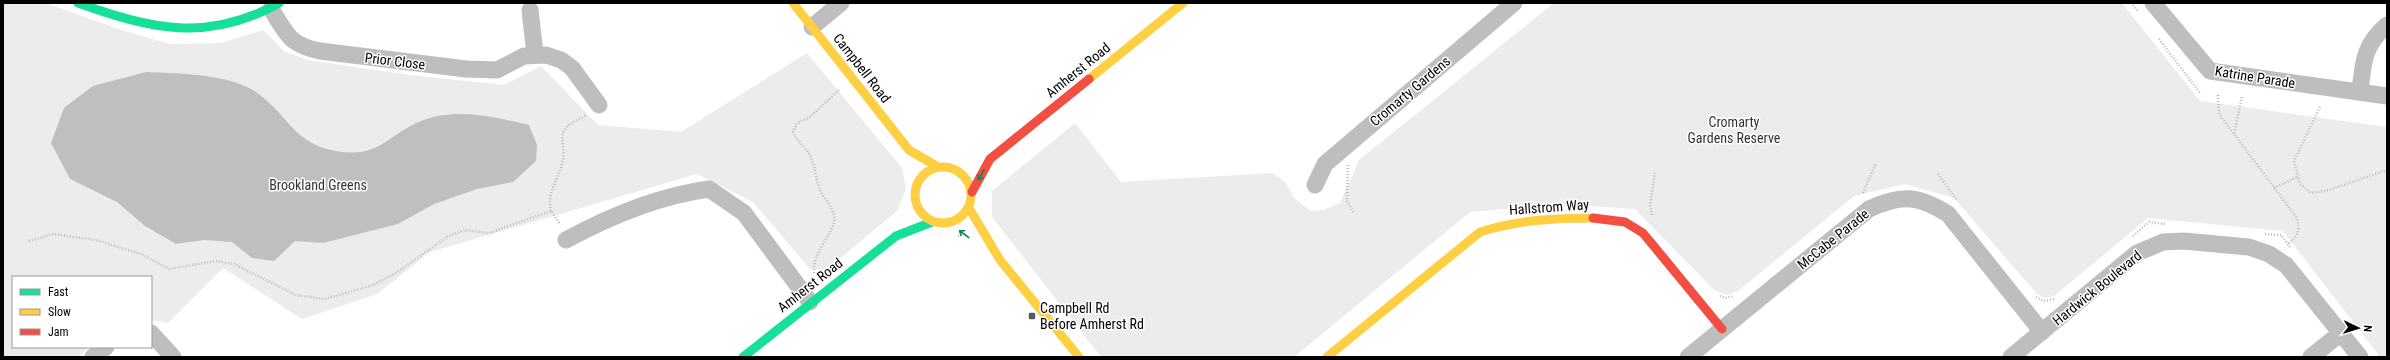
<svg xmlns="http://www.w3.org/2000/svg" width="2390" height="360" font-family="'Roboto Condensed',sans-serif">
  <rect width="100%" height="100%" fill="#fff"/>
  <g fill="#ececec">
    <path d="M 3,3 L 46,3 L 121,30 L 170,44 L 221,43 L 263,30 L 284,51 L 307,60 L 410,75 L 504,85 L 541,66 L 598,125 L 681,132 L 807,53 L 902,168 L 906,189 L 897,211 L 826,270 L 810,269 L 753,202 L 697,174 L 430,252 L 377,294 L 302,319 L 223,268 L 168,323 L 151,320 L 151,277 L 13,277 L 13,347 L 90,347 L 79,357 L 3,357 Z"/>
    <path d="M 1554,3 L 2122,3 L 2200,101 L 2387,127 L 2387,357 L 2380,357 L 2283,231 L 2148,218 L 2054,296 L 2045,298 L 2037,294 L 1954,198 L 1905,184 L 1854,196 L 1738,291 L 1727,295 L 1714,290 L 1635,209 L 1587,206 L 1530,207 L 1470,212 L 1294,357 L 1101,357 L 992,217 L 992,191 L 1075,123 L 1121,182 L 1272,173 L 1285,182 L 1294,198 L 1311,211 L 1323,210 L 1340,203 L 1359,160 Z"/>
  </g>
  <path fill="#bfbfbf" d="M 146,72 C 177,73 235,74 260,95 C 289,117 295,144 336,151 C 379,159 387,135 421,121 C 456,107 494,117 529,125 L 537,145 L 536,161 L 513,182 L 477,189 L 434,204 L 398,224 L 323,243 L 295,241 L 274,261 L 252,258 L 232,242 L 204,240 L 176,244 L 145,226 L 117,202 L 70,179 L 51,143 L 64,108 L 93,86 Z"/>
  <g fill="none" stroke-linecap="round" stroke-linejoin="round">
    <g stroke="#b9b9b9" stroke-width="2.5" stroke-dasharray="1 2" stroke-linecap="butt">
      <path d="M 2131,3 L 2138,11"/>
      <path d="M 2159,39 L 2200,93"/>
      <path d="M 2218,95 L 2219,114 L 2234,134"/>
      <path d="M 2242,97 L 2234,134 L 2297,218 C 2300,231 2298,236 2288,244"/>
      <path d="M 2320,107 L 2294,161 L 2300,184 L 2311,193 L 2329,190 L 2387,170"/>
      <path d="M 1348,165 L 1347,201 L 1354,213"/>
      <path d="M 1938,174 L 1956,199"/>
      <path d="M 2274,188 L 2297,177"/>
      <path d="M 1863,193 L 1876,163"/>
      <path d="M 551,211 C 546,192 560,178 563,159 C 565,150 560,138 564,131 C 569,122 578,121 586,115"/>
      <path d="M 1652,215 L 1650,205 L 1655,173"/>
      <path d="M 2265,234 L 2281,235 L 2290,247"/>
      <path d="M 958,236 L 963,232"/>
      <path d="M 2133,236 L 2149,222 L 2165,224"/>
      <path d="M 29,241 L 53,234 L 96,240 L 141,254 L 169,269 L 216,261 L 234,264 L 296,295 L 325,299 L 373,285 L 396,273 L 447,237 L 465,230 L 489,233 L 551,211 L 560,224"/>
      <path d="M 814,273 C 813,252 827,242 834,223 C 837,212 826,201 821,192 C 815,180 816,164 808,152 C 803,145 797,141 793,132 L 797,123 L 810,117 L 839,90"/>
      <path d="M 1720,296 L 1725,298 L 1734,296"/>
      <path d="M 2036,297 L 2044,301 L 2054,299"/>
    </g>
    <g stroke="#bebebe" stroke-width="17">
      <path d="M 2153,3 L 2210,71 L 2387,96"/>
      <path d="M 271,9 C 287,34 289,45 320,51 L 466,69 L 497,70 L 524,56 L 546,55 L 561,60 L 572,68 L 599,105"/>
      <path d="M 530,10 L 535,54"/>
      <path d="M 812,27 L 841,3"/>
      <path d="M 2360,92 C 2363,64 2363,45 2387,25"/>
      <path d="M 1315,185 L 1325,164 L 1514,3"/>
      <path d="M 566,240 C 612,215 658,196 709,189 L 744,213 L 810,302"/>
      <path d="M 151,333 L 173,357"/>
      <path d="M 93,357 L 106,347"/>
      <path d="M 1688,357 L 1869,209 C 1901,194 1918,195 1948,214 L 2042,332"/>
      <path d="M 2011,357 L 2137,253 L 2163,242 L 2183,241 L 2249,247 L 2269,254 L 2286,265 L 2360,357"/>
      <path d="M 2311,357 L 2341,333"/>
    </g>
    <g stroke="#16e098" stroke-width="9">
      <path d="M 78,3 C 151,29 208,43 279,3"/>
      <path d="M 743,357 L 896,236 L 932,222"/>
    </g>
    <g stroke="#ffcf43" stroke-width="9">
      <path d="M 793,3 L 909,150 L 938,167"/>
      <path d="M 1089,79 L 1183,3"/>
      <circle cx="943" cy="195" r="28"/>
      <path d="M 969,208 L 1000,260 L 1079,357"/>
      <path d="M 1327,357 L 1480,232 C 1517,220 1554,218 1593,218"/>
    </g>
    <g stroke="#f24e42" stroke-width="9">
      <path d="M 972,192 L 990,159 L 1089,79"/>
      <path d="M 1593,218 L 1625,222 L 1643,233 L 1722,329"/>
    </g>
  </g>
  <defs><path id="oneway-shaft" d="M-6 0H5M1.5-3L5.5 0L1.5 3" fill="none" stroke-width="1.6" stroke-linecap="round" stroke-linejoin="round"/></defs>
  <g stroke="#0d865b">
    <use href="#oneway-shaft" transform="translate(981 175) rotate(119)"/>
    <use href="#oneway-shaft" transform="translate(964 234) rotate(-143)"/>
  </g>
  <rect fill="#595959" stroke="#fff" stroke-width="1.5" x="1028" y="312" width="8" height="8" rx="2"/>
  <g text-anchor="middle" stroke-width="3" stroke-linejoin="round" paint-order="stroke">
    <g font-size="14" fill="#000" stroke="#fff">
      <text transform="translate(395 61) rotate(7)" y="5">Prior Close</text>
      <text transform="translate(862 68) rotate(52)" y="5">Campbell Road</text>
      <text transform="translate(1078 70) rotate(-39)" y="5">Amherst Road</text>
      <text transform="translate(2255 77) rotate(9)" y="5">Katrine Parade</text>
      <text transform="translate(1410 91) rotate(-40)" y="5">Cromarty Gardens</text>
      <text transform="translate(1549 207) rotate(-4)" y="5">Hallstrom Way</text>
      <text transform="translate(1833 239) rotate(-39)" y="5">McCabe Parade</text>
      <text transform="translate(810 285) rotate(-38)" y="5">Amherst Road</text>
      <text transform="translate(2097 288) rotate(-39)" y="5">Hardwick Boulevard</text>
    </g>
    <g font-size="14" fill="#333" stroke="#fff">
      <text x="1734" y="127">Cromarty<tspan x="1734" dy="16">Gardens Reserve</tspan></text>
      <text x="318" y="190">Brookland Greens</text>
    </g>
    <g font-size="14" fill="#000" stroke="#fff" text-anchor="start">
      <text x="1040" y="313">Campbell Rd<tspan x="1040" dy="16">Before Amherst Rd</tspan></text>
    </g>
  </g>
  <rect width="2390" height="360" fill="none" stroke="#000000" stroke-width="8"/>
  <rect x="12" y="276" width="140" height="72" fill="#ffffff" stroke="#999999"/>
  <rect x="20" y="289" width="20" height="6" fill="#16e098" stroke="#999999"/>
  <text x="48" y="296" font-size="12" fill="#000000">Fast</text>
  <rect x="20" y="309" width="20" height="6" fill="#ffcf43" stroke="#999999"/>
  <text x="48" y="316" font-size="12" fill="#000000">Slow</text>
  <rect x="20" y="329" width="20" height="6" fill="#f24e42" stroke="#999999"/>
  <text x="48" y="336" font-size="12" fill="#000000">Jam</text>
  <g transform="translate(2358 328) rotate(94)" stroke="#ffffff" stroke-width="3" paint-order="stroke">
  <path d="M0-3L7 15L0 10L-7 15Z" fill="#000000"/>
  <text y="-6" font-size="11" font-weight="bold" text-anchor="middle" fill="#000000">N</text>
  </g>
</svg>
